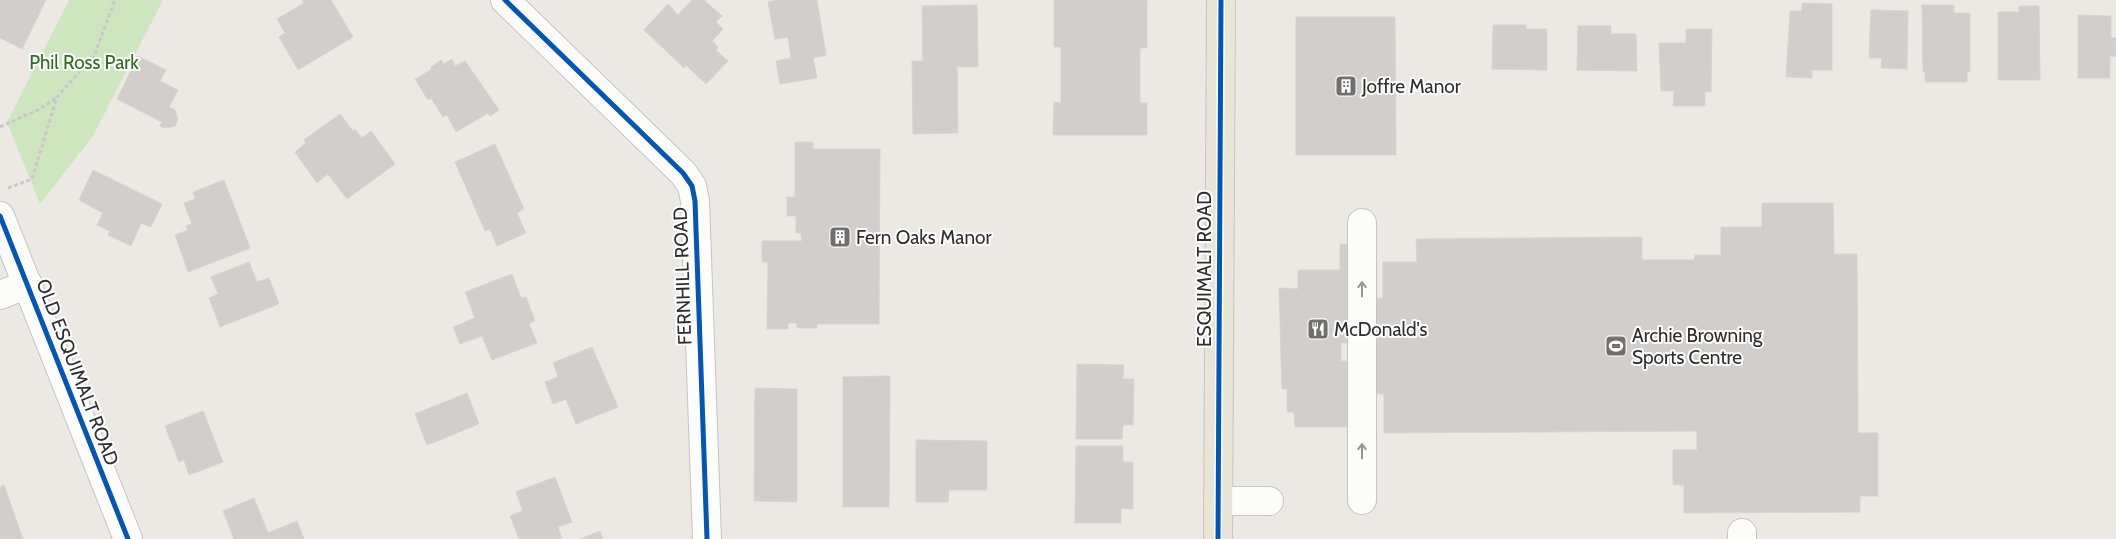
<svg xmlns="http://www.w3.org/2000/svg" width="2116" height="539" font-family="Cabin,sans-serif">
  <rect width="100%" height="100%" fill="#ece8e4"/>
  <path fill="#cee6be" d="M 69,0 L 163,0 L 93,136 L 40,204 L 7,122 Z"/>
  <g fill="#d1cecb" stroke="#d7d4d0">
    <path d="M 0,0 L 46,0 L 22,49 L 0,38 Z"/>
    <path d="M 302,0 L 331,0 L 353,37 L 298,70 L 279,37 L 285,33 L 277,19 L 304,3 Z"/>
    <path d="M 692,0 L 704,0 L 722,16 L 716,22 L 723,29 L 712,41 L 718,47 L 716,50 L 728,61 L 706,84 L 686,65 L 684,68 L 644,30 L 668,4 L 678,15 Z"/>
    <path d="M 777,0 L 817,0 L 826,55 L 813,58 L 817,78 L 780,84 L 776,61 L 791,58 L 788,37 L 775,39 L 768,2 Z"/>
    <path d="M 1054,0 L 1147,0 L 1147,48 L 1140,48 L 1140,103 L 1147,103 L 1147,135 L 1053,135 L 1054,102 L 1061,103 L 1061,47 L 1054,47 Z"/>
    <path d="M 1802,3 L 1832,4 L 1832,70 L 1812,70 L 1812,78 L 1786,77 L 1790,11 L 1802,11 Z"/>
    <path d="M 977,5 L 978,67 L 957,67 L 958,133 L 913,134 L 912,61 L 923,61 L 922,6 Z"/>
    <path d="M 1922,5 L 1954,5 L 1954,13 L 1970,13 L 1970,72 L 1967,72 L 1967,82 L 1925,82 L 1925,72 L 1923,71 Z"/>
    <path d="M 2019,6 L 2039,6 L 2040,80 L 1998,80 L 1998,12 L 2019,12 Z"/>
    <path d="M 1871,10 L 1908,11 L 1907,69 L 1881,68 L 1882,58 L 1869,58 Z"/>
    <path d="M 2078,15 L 2111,16 L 2111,38 L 2116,38 L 2116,56 L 2110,56 L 2110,78 L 2078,78 Z"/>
    <path d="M 1296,17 L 1395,17 L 1396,155 L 1296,155 Z"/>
    <path d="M 1493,25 L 1526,25 L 1526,29 L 1547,29 L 1547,70 L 1492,69 Z"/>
    <path d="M 1578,26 L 1611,26 L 1611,34 L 1636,34 L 1637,71 L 1577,70 Z"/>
    <path d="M 1686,29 L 1712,29 L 1711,92 L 1705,92 L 1705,106 L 1673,106 L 1674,91 L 1661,91 L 1659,43 L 1686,43 Z"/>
    <path d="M 138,56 L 166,70 L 160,81 L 178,90 L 169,107 L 175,110 L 178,119 L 175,126 L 165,128 L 160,126 L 162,122 L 117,99 Z"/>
    <path d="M 452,59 L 455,66 L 465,61 L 499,110 L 490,116 L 488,113 L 456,132 L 447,115 L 443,117 L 431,98 L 428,100 L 415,79 L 432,69 L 431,67 L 441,60 L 444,64 Z"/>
    <path d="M 340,114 L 354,132 L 355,129 L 362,138 L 371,131 L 395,164 L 347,199 L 328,174 L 317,183 L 295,152 L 306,143 L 304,140 Z"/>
    <path d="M 795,142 L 813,142 L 813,149 L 880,149 L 879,324 L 817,324 L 817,328 L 797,328 L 797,323 L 788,323 L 788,329 L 767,329 L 768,262 L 762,262 L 762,241 L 802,241 L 801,233 L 796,233 L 796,216 L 787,216 L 787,197 L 795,197 Z"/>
    <path d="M 495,144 L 524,209 L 517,213 L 526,233 L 497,246 L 490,229 L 485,231 L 455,162 Z"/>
    <path d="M 93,170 L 162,204 L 151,227 L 141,223 L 131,246 L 108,235 L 110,231 L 97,225 L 103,213 L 79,200 Z"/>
    <path d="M 224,180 L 250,248 L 188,272 L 175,235 L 188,230 L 186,226 L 192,224 L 184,203 L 195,199 L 193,192 Z"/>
    <path d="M 1762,203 L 1833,203 L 1834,254 L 1857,254 L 1858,433 L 1878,433 L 1878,496 L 1860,496 L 1860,512 L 1684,513 L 1684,485 L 1673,485 L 1673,450 L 1697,450 L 1697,431 L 1384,433 L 1384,394 L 1374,394 L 1374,299 L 1383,298 L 1383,262 L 1417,262 L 1416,239 L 1642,237 L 1642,260 L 1694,260 L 1695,255 L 1721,255 L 1721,227 L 1762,227 Z"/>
    <path d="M 1340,244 L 1355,244 L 1356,343 L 1341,343 L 1341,361 L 1353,361 L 1353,427 L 1295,427 L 1294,412 L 1287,412 L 1287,389 L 1282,389 L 1279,288 L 1298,289 L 1298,270 L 1340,270 Z"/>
    <path d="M 249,262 L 257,282 L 269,278 L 279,304 L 220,327 L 209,298 L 218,294 L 211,277 Z"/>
    <path d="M 512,274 L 521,298 L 526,297 L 535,321 L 529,324 L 537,343 L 492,360 L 482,336 L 460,344 L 453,327 L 475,318 L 465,292 Z"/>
    <path d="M 592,347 L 618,407 L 576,424 L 566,399 L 553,404 L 545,382 L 558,377 L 553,363 Z"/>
    <path d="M 1077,364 L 1124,365 L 1123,379 L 1134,379 L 1133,425 L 1123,425 L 1122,439 L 1076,439 Z"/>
    <path d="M 890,376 L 889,507 L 843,507 L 843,377 Z"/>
    <path d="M 755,388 L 797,389 L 797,502 L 754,501 Z"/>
    <path d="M 467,393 L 479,424 L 427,445 L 415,414 Z"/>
    <path d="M 203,411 L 223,462 L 189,475 L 184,460 L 179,462 L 165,426 Z"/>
    <path d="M 916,440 L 987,441 L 987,490 L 949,490 L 948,502 L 916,502 Z"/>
    <path d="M 1076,446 L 1123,446 L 1123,462 L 1133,462 L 1133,509 L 1121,508 L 1121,523 L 1075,523 Z"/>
    <path d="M 555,477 L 572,522 L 558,527 L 562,539 L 519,539 L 510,516 L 523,511 L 516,492 Z"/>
    <path d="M 4,485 L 23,539 L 0,539 L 0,487 Z"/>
    <path d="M 254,498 L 268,533 L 297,521 L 304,539 L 234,539 L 223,511 Z"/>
    <path d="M 600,531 L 603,539 L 580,539 Z"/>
  </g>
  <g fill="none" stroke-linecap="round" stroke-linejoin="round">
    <g stroke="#c5c4c5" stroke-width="30">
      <g id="minor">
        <path d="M 505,0 L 683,173 L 692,186 L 695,201 L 707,539"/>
        <path d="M 0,216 L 128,539"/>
        <path d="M 0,295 L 28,284"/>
        <path d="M 1362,500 L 1362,223"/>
        <path d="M 1218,501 L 1269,501"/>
        <path d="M 1742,533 L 1742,539"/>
      </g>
    </g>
    <g stroke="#c6c5c4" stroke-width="30">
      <path id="major" d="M 1218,539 L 1221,0"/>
    </g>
    <g stroke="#c9c9c8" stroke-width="3" stroke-dasharray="4 2.5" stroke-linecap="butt">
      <path d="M 0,127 L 40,109 L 56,98"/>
      <path d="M 8,188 L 32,179 L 57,97 L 94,56 L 115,0"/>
    </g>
    <use href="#minor" stroke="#fcfcfb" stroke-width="28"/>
    <use href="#major" stroke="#e8e4d6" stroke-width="28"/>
    <g stroke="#fff" stroke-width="8">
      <g id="cycleway">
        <path d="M 505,0 L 683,173 L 692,186 L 695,201 L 707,539"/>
        <path d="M 0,216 L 128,539"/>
        <path d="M 1218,539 L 1221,0"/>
      </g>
    </g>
    <use href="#cycleway" stroke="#0057b8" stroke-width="5"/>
  </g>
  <defs><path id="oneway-shaft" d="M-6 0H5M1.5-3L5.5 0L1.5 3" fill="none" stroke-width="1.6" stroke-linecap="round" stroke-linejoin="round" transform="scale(1.25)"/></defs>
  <g stroke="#959594">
    <use href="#oneway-shaft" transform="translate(1362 289) rotate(-90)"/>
    <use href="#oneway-shaft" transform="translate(1362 451) rotate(-90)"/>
  </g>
  <defs>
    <g id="building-square" transform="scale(1.125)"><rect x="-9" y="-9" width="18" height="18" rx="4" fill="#706f6e" stroke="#fff"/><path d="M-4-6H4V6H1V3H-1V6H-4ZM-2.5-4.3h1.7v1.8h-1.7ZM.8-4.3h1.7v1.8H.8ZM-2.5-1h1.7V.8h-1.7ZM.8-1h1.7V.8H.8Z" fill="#fff"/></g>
    <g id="restaurant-square" transform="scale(1.125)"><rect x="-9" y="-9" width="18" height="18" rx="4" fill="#706f6e" stroke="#fff"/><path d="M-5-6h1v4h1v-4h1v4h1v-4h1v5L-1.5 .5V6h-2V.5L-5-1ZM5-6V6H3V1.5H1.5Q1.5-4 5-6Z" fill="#fff"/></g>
    <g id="stadium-square" transform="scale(1.125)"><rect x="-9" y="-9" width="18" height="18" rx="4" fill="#706f6e" stroke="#fff"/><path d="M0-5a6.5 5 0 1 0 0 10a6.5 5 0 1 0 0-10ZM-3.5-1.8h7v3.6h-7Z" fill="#fff"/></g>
  </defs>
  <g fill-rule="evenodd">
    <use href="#building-square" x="1346" y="86"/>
    <use href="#building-square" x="840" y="237"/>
    <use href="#restaurant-square" x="1318" y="329"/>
    <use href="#stadium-square" x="1616" y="346"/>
  </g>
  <g text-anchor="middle" stroke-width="4" stroke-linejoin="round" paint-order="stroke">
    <g font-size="19" fill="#2c6e1b" stroke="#fff">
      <text x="84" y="69">Phil Ross Park</text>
    </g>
    <g font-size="19" fill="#2e2e2e" stroke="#fff" text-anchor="start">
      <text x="1362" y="93">Joffre Manor</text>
      <text x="856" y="244">Fern Oaks Manor</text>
      <text x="1334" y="336">McDonald's</text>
      <text x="1632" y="342">Archie Browning<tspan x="1632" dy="22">Sports Centre</tspan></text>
    </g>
    <g font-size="19" fill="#2e2e2e" stroke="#fff">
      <text transform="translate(1204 269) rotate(-90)" y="7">ESQUIMALT ROAD</text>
      <text transform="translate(682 276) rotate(-92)" y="7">FERNHILL ROAD</text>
      <text transform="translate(78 372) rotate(69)" y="7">OLD ESQUIMALT ROAD</text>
    </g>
  </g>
</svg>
